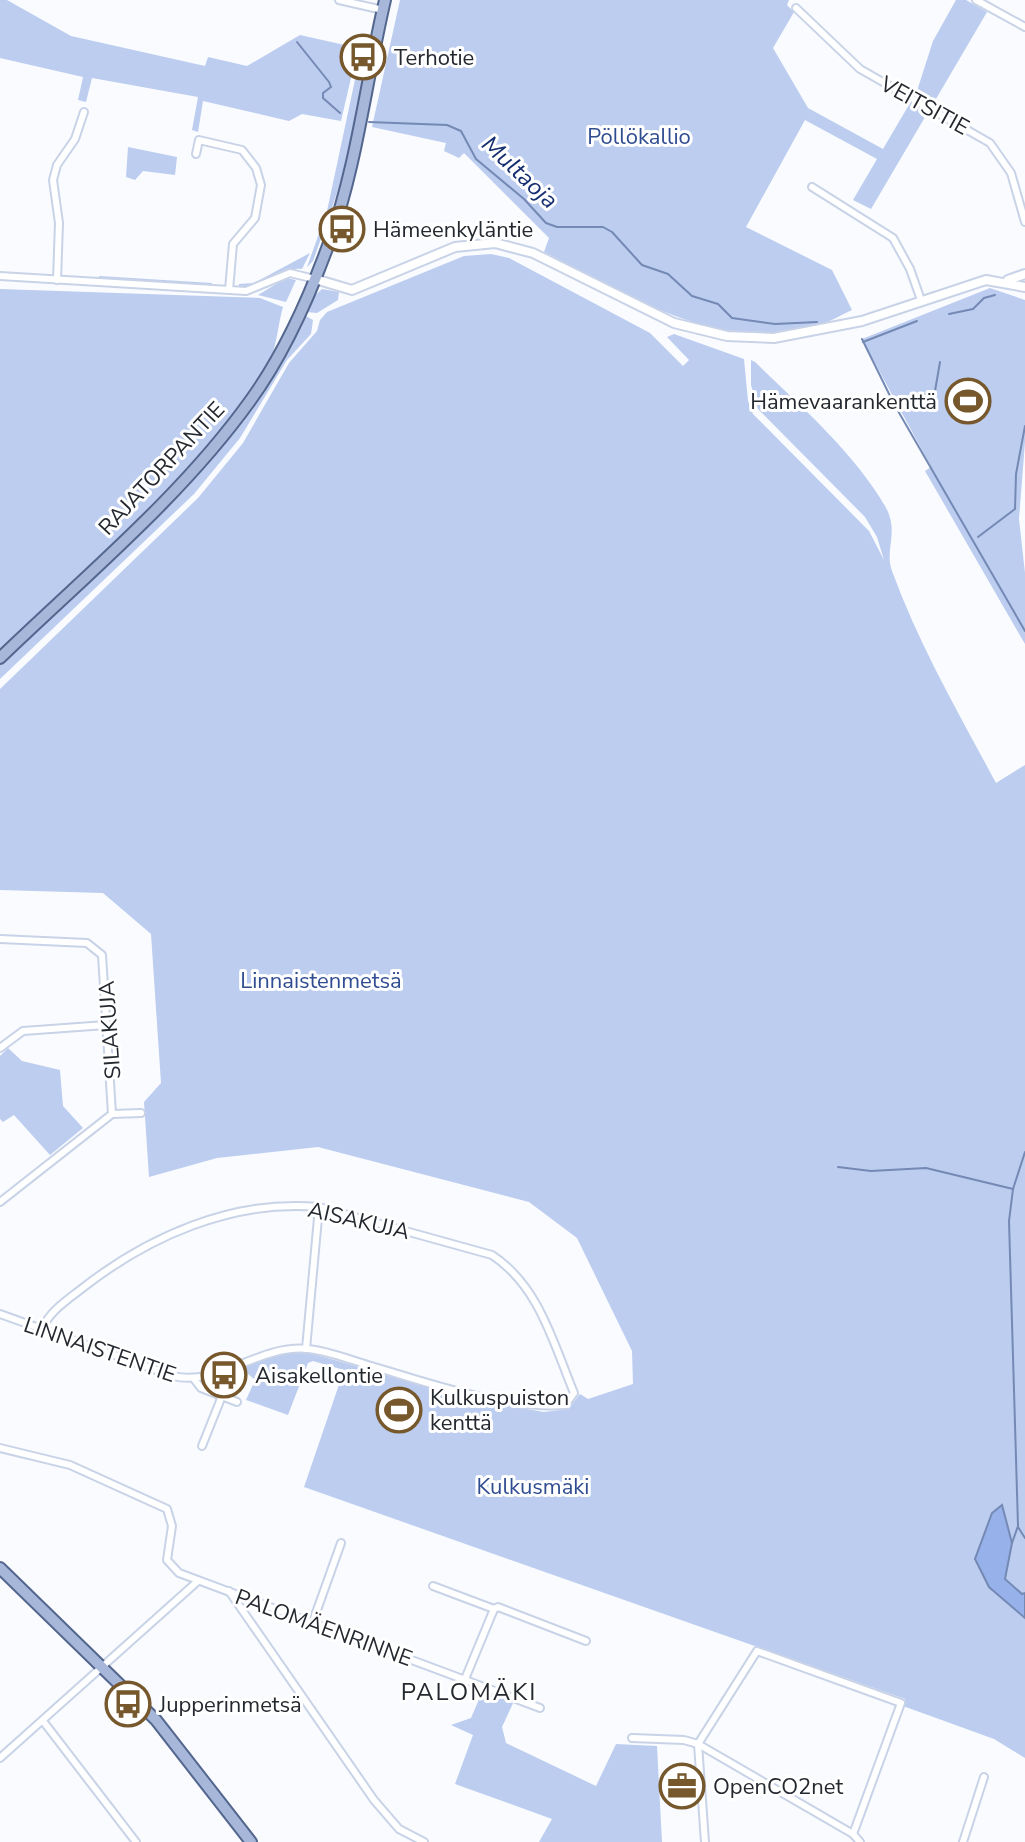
<svg xmlns="http://www.w3.org/2000/svg" width="1025" height="1842" font-family="'Nunito Sans',sans-serif">
  <rect width="100%" height="100%" fill="#f9fbff"/>
  <g fill="#bccdf0">
    <path d="M 0,0 L 7,0 L 71,36 L 205,66 L 208,57 L 247,66 L 300,35 L 358,48 L 341,121 L 302,114 L 289,121 L 203,101 L 198,132 L 192,130 L 198,97 L 92,78 L 86,102 L 78,100 L 83,77 L 0,58 Z"/>
    <path d="M 400,0 L 789,0 L 787,5 L 794,12 L 773,48 L 808,108 L 883,149 L 910,103 L 928,112 L 871,209 L 853,200 L 877,159 L 805,120 L 746,227 L 832,270 L 852,310 C 841,315 829,322 818,326 C 720,356 627,294 544,252 L 549,238 L 464,153 L 459,158 L 444,151 L 446,143 L 372,127 Z"/>
    <path d="M 956,0 L 966,0 L 987,12 L 933,104 L 916,94 L 933,41 Z"/>
    <path d="M 359,61 L 363,62 C 360,131 337,196 313,261 L 307,267 L 327,211 Z"/>
    <path d="M 128,147 L 177,157 L 175,175 L 143,171 L 135,180 L 126,177 Z"/>
    <path d="M 310,253 L 302,269 C 278,267 263,289 239,287 L 239,284 L 254,283 Z"/>
    <path d="M 491,254 L 509,258 L 650,333 L 683,366 L 689,360 L 667,337 L 674,334 L 744,359 L 748,401 L 753,414 L 869,531 L 884,560 L 877,537 L 865,517 L 758,409 L 751,385 L 751,360 L 755,362 C 801,407 852,450 885,506 C 900,532 884,549 892,571 C 919,645 959,714 996,783 L 1025,765 L 1025,1758 L 994,1739 L 903,1706 L 905,1699 L 304,1487 L 344,1370 L 313,1361 L 308,1363 L 288,1415 L 246,1400 L 255,1380 L 239,1366 L 273,1354 L 306,1352 L 480,1401 L 544,1412 L 568,1409 L 580,1394 L 588,1399 L 633,1384 L 632,1351 L 577,1238 L 529,1202 L 318,1147 L 217,1158 L 149,1177 L 144,1102 L 161,1083 L 151,934 L 103,893 L 0,890 L 0,689 L 198,498 L 243,443 L 289,363 L 317,331 L 320,320 L 327,312 L 464,256 Z"/>
    <path d="M 99,276 L 212,283 L 212,286 L 99,280 Z"/>
    <path d="M 286,278 L 296,280 L 286,302 L 258,295 Z"/>
    <path d="M 990,288 L 1025,300 L 1025,442 L 1019,519 L 1025,573 L 1025,644 L 925,471 L 931,467 L 862,339 Z"/>
    <path d="M 0,289 L 260,298 L 283,307 C 278,324 277,345 270,360 C 215,468 87,568 0,651 Z"/>
    <path d="M 322,289 L 339,292 L 338,300 L 317,313 L 306,312 L 312,298 Z"/>
    <path d="M 304,315 L 313,320 L 311,334 L 287,360 L 240,438 L 194,494 L 0,679 L 0,664 L 208,461 Z"/>
    <path d="M 8,1048 L 22,1061 L 60,1070 L 63,1106 L 83,1128 L 50,1155 L 14,1115 L 3,1122 L 0,1119 L 0,1056 Z"/>
    <path d="M 234,1372 L 243,1381 L 234,1394 L 213,1384 Z"/>
    <path d="M 483,1690 L 514,1701 L 502,1727 L 506,1743 L 596,1786 L 616,1744 L 657,1746 L 662,1842 L 539,1842 L 552,1819 L 455,1784 L 473,1735 L 451,1725 L 471,1718 Z"/>
  </g>
  <path fill="#97b2eb" stroke="#7489b3" stroke-width="2" d="M 1002,1505 L 1012,1543 L 1005,1579 L 1022,1594 L 1025,1593 L 1025,1618 L 989,1587 L 975,1559 L 992,1513 Z"/>
  <g fill="none" stroke-linecap="round" stroke-linejoin="round">
    <g stroke="#7489b3" stroke-width="2">
      <path d="M 297,42 L 329,82 L 331,87 L 323,93 L 323,98 L 340,113"/>
      <path d="M 369,122 L 447,125 L 461,131 L 476,159 L 524,199 L 546,223 L 557,227 L 603,227 L 612,232 L 642,265 L 668,274 L 692,296 L 718,304 L 732,318 L 775,324 L 817,322"/>
      <path d="M 949,314 L 973,309 L 984,298 L 995,295"/>
      <path d="M 862,339 L 894,404 L 1025,631"/>
      <path d="M 863,342 L 917,321"/>
      <path d="M 895,404 L 935,391 L 940,362"/>
      <path d="M 978,537 L 1015,509 L 1016,474 L 1025,426"/>
      <path d="M 838,1167 L 871,1171 L 926,1168 L 1013,1189"/>
      <path d="M 1018,1527 L 1025,1538"/>
      <path d="M 1012,1543 L 1018,1526 L 1009,1221 L 1013,1189 L 1025,1152"/>
    </g>
    <g stroke="#c9d3e7" stroke-width="10">
      <g id="minor">
        <path d="M 339,0 L 383,10"/>
        <path d="M 976,0 L 1025,27"/>
        <path d="M 796,8 L 860,69 L 990,143 L 1011,173 L 1025,222"/>
        <path d="M 196,154 L 199,140 L 242,150 L 256,168 L 261,185 L 255,218 L 233,244 L 229,290"/>
        <path d="M 812,187 L 893,238 L 910,269 L 921,300"/>
        <path d="M 0,276 L 246,291 L 290,273 L 315,279"/>
        <path d="M 57,280 L 59,223 L 53,180 L 57,165 L 75,139 L 84,112"/>
        <path d="M 0,939 L 87,943 L 102,955 L 112,1114"/>
        <path d="M 0,1048 L 23,1031 L 106,1025"/>
        <path d="M 0,1202 L 112,1114 L 141,1113"/>
        <path d="M 0,1314 L 173,1376 C 219,1387 259,1344 308,1349 C 328,1351 348,1359 368,1365 C 430,1383 499,1409 565,1405 L 574,1393 C 553,1342 539,1286 492,1255 L 319,1207 C 232,1199 147,1237 80,1290 C 66,1301 50,1311 42,1329"/>
        <path d="M 306,1349 L 319,1207"/>
        <path d="M 194,1379 L 201,1388 L 237,1402"/>
        <path d="M 202,1446 L 222,1396"/>
        <path d="M 0,1448 L 70,1465 L 167,1509 L 172,1526 L 167,1560 L 179,1573 L 540,1708"/>
        <path d="M 433,1586 L 494,1609"/>
        <path d="M 229,1591 L 374,1800 L 399,1829 L 424,1842"/>
        <path d="M 312,1624 L 341,1543"/>
        <path d="M 465,1679 L 494,1609 L 498,1607 L 586,1641"/>
        <path d="M 43,1721 L 136,1842"/>
        <path d="M 632,1738 L 684,1740 L 698,1744 L 853,1834 L 860,1842"/>
        <path d="M 0,1758 L 198,1581"/>
        <path d="M 705,1842 L 698,1744 L 757,1651 L 901,1703 L 853,1834"/>
        <path d="M 963,1842 L 984,1777"/>
      </g>
    </g>
    <g stroke="#c9d3e7" stroke-width="12">
      <g id="tertiary">
        <path d="M 315,279 L 352,290 L 455,247 L 495,243 L 533,253 L 674,323 L 727,336 L 774,338 L 862,321 L 986,280 L 1025,287"/>
        <path d="M 1008,280 L 1025,274"/>
      </g>
    </g>
    <g stroke="#53668e" stroke-width="14">
      <g id="primary">
        <path d="M 0,658 C 86,575 181,497 250,401 C 285,353 309,298 329,243 C 357,165 366,81 385,0"/>
        <path d="M 0,1568 L 156,1720 L 251,1842"/>
      </g>
    </g>
    <use href="#minor" stroke="#fff" stroke-width="6"/>
    <use href="#tertiary" stroke="#fff" stroke-width="8"/>
    <use href="#primary" stroke="#a7b7da" stroke-width="10"/>
  </g>
  <defs>
    <g id="bus-ring" transform="scale(2.3)"><circle r="9.5" fill="#fff" stroke="#76582c" stroke-width="1.5"/><path d="M-5-6H5V4H4V6H2V4H-2V6H-4V4H-5ZM-3.5-4V0h7V-4ZM-3.5 1.2v1.5H-2V1.2ZM2 1.2v1.5H3.5V1.2Z" fill="#76582c"/></g>
    <g id="stadium-ring" transform="scale(2.3)"><circle r="9.5" fill="#fff" stroke="#76582c" stroke-width="1.5"/><path d="M0-5a6.5 5 0 1 0 0 10a6.5 5 0 1 0 0-10ZM-3.5-1.8h7v3.6h-7Z" fill="#76582c"/></g>
    <g id="office-ring" transform="scale(2.3)"><circle r="9.5" fill="#fff" stroke="#76582c" stroke-width="1.5"/><path d="M-6-3h4V-5.5h4V-3h4V5H-6ZM-1-4.5V-3h2v-1.5ZM-6 0V1H6V0Z" fill="#76582c"/></g>
  </defs>
  <g fill-rule="evenodd">
    <use href="#bus-ring" x="363" y="57"/>
    <use href="#bus-ring" x="342" y="229"/>
    <use href="#stadium-ring" x="968" y="401"/>
    <use href="#bus-ring" x="224" y="1375"/>
    <use href="#stadium-ring" x="399" y="1410"/>
    <use href="#bus-ring" x="128" y="1704"/>
    <use href="#office-ring" x="682" y="1786"/>
  </g>
  <g text-anchor="middle" stroke-width="6" stroke-linejoin="round" paint-order="stroke">
    <g font-size="22" fill="#24282f" stroke="#fff" text-anchor="start">
      <text x="394" y="65">Terhotie</text>
      <text x="373" y="237">Hämeenkyläntie</text>
      <text x="937" y="409" text-anchor="end">Hämevaarankenttä</text>
      <text x="255" y="1383">Aisakellontie</text>
      <text x="430" y="1405">Kulkuspuiston<tspan x="430" dy="25">kenttä</tspan></text>
      <text x="159" y="1712">Jupperinmetsä</text>
      <text x="713" y="1794">OpenCO2net</text>
    </g>
    <g font-size="22" fill="#24282f" stroke="#fff">
      <text transform="translate(925 105) rotate(29)" y="8">VEITSITIE</text>
      <text transform="translate(161 468) rotate(-47)" y="8">RAJATORPANTIE</text>
      <text transform="translate(109 1030) rotate(-94)" y="8">SILAKUJA</text>
      <text transform="translate(359 1220) rotate(13)" y="8">AISAKUJA</text>
      <text transform="translate(100 1349) rotate(19)" y="8">LINNAISTENTIE</text>
      <text transform="translate(324 1627) rotate(20)" y="8">PALOMÄENRINNE</text>
    </g>
    <g font-size="22" fill="#304d91" stroke="#fff">
      <text x="639" y="144">Pöllökallio</text>
      <text x="321" y="988">Linnaistenmetsä</text>
      <text x="533" y="1494">Kulkusmäki</text>
    </g>
    <g font-size="24" font-style="italic" fill="#152e6f" stroke="#fff">
      <text transform="translate(520 172) rotate(43)" y="8">Multaoja</text>
    </g>
    <g font-size="24" letter-spacing="2" fill="#24282f" stroke="#fff">
      <text x="469" y="1700">PALOMÄKI</text>
    </g>
  </g>
</svg>
